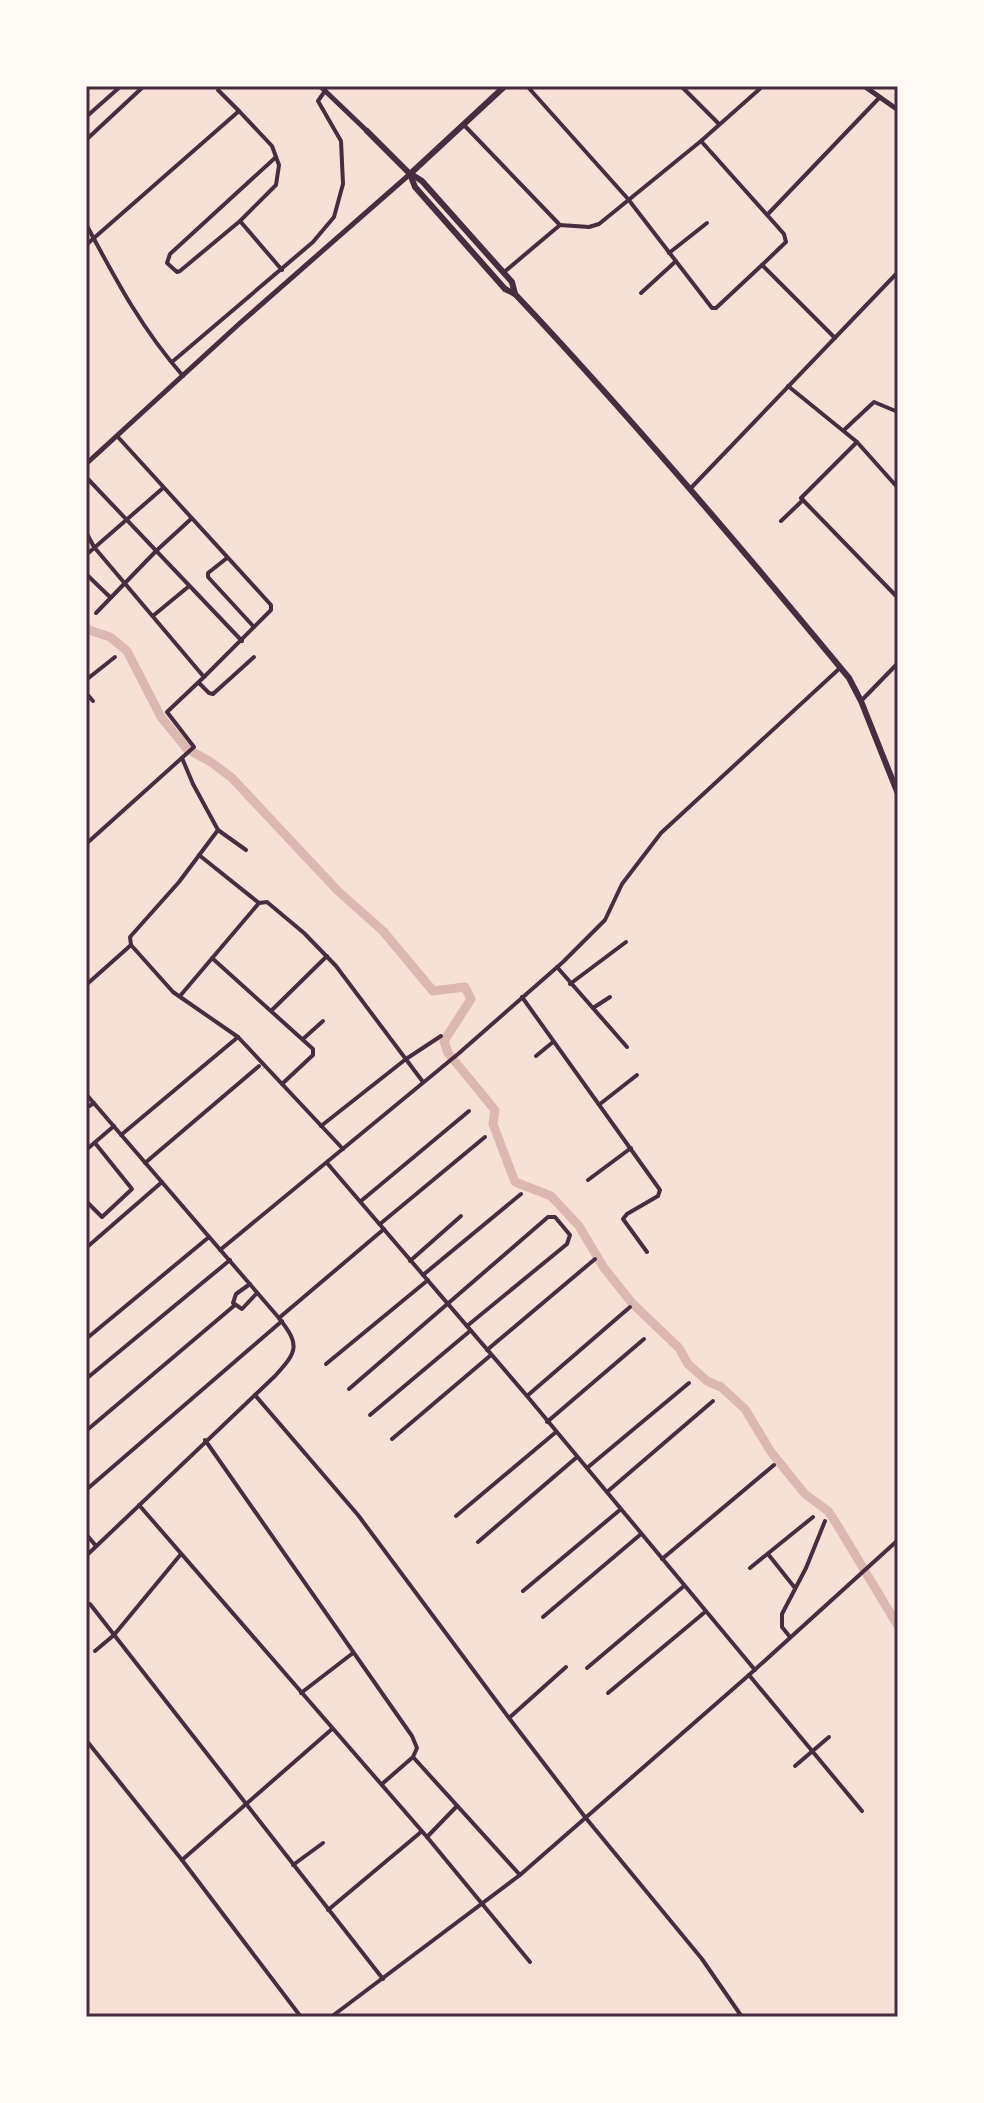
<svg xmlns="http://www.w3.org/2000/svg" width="984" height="2103" font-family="Figtree,sans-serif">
  <rect width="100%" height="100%" fill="#f7e1d7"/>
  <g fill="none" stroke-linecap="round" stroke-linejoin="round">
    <path stroke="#dcb8b0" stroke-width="9" d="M 86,629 L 110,637 L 127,651 L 161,717 L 187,749 L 211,762 L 232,778 L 338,891 L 383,931 L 433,991 L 465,987 L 471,999 L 444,1041 L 448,1053 L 495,1110 L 493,1124 L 515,1182 L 551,1196 L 579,1226 L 604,1268 L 632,1303 L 679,1348 L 688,1364 L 707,1381 L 721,1387 L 745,1409 L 771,1452 L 805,1494 L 828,1511 L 836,1523 L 898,1626"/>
    <g stroke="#4a2c40" stroke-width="4">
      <path d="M 527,86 L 628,199 L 712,308 L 716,308 L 762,265 L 835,338"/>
      <path d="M 681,86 L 719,124"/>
      <path d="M 218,90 L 239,111"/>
      <path d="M 86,117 L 121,86"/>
      <path d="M 464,125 L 559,224"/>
      <path d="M 86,140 L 144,86"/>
      <path d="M 701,141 L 784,234 L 786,242 L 762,265"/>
      <path d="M 768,214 L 880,97"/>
      <path d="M 240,221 L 282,270"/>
      <path d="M 86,224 C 116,280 141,328 183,376"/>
      <path d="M 86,245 L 239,111 L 272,146 L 279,165 L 276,185 L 240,221 L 180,271 L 177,272 L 167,263 L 170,254 L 276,157"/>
      <path d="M 669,253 L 707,223"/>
      <path d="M 503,273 L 560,225 L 589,227 L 599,224 L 701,141 L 763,86"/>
      <path d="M 641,293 L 676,261"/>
      <path d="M 172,362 L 313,242 L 334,217 L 343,184 L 341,141 L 318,101 L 325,91"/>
      <path d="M 788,386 L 857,442 L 898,488"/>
      <path d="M 844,430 L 874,402 L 898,412"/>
      <path d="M 117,436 L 271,605 L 271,610 L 204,677"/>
      <path d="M 857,442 L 801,498 L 898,598"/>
      <path d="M 86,477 L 242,641"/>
      <path d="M 690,489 L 898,272"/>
      <path d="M 781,521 L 803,500"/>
      <path d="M 86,532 L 94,547 L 204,677 L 167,712 L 194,747 L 86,844"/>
      <path d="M 86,555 L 163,488"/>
      <path d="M 227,558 L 208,573 L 208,577 L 254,627"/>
      <path d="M 86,574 L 110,597"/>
      <path d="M 96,613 L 156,551 L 191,519"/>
      <path d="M 154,615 L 188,587"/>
      <path d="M 86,680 L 115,657"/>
      <path d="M 199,683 L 209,693 L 213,694 L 254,657"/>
      <path d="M 86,693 L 93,701"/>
      <path d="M 861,701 L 898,663"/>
      <path d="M 182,758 L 193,784 L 218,830"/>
      <path d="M 199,855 L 259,903"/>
      <path d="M 259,903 L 267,902 L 304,933 L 336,966 L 423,1082"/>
      <path d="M 131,945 L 173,992 L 238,1037 L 343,1149"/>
      <path d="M 131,945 L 130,937 L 179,882 L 218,830 L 246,850"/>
      <path d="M 212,958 L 313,1049 L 313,1055 L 282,1084"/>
      <path d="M 557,967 L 627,1047"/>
      <path d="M 570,984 L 626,942"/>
      <path d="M 86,985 L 131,945"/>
      <path d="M 180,996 L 259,903"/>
      <path d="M 522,997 L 660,1190 L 658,1196 L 627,1214 L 623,1219 L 647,1252"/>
      <path d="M 593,1008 L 610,997"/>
      <path d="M 272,1010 L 327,956"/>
      <path d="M 303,1039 L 323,1021"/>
      <path d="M 536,1056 L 553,1042"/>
      <path d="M 86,1094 L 279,1318 C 300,1345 298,1351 275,1376 L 86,1556"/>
      <path d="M 600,1104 L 637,1075"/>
      <path d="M 86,1108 L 94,1103"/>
      <path d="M 321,1126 L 406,1059 L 441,1036"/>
      <path d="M 121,1135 L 238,1037"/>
      <path d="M 86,1150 L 114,1126"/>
      <path d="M 145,1163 L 259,1066"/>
      <path d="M 327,1163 L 527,1396 L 755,1670"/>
      <path d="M 588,1180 L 631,1148"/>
      <path d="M 86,1201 L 102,1217 L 132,1189 L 95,1143"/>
      <path d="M 361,1201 L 469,1111"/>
      <path d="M 380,1224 L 485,1137"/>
      <path d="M 86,1248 L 162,1182"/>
      <path d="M 220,1250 L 458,1054 L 563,962 L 605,920 L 622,884 L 661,833 L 840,668"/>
      <path d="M 410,1261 L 461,1216"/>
      <path d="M 423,1275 L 521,1194"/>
      <path d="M 250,1284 L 236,1294 L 233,1303 L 242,1309 L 257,1293"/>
      <path d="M 279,1318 L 384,1229"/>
      <path d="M 86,1339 L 209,1237"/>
      <path d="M 487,1350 L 595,1259"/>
      <path d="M 326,1364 L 428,1280"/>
      <path d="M 86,1379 L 230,1260"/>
      <path d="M 349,1389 L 548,1217 L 555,1217 L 570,1235 L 567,1244 L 467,1326"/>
      <path d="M 255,1395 L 358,1515 L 509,1718 L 585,1817 L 702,1959 L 742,2017"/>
      <path d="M 527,1396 L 630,1307"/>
      <path d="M 370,1415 L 470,1331"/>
      <path d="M 547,1422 L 644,1339"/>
      <path d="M 86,1431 L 235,1305"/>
      <path d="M 392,1439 L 491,1355"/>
      <path d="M 205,1440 L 412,1736 L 417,1748 L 413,1757 L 520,1875"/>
      <path d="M 587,1468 L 689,1383"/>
      <path d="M 86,1490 L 282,1321"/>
      <path d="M 607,1492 L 713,1401"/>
      <path d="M 139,1505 L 427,1837 L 530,1962"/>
      <path d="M 456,1516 L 556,1432"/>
      <path d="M 86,1534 L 96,1546"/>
      <path d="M 478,1542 L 577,1457"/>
      <path d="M 768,1554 L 795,1588"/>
      <path d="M 662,1559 L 774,1465"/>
      <path d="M 750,1568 L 813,1517"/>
      <path d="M 523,1591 L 621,1509"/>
      <path d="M 90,1604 L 383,1979"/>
      <path d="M 543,1617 L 641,1534"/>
      <path d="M 790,1637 L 782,1627 L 782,1614 L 806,1568 L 825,1521"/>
      <path d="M 95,1651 L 114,1635 L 181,1554"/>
      <path d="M 587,1668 L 684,1586"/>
      <path d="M 749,1675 L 862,1811"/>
      <path d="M 301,1693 L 353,1653"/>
      <path d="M 608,1693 L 705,1612"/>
      <path d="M 509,1718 L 566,1667"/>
      <path d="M 86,1740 L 182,1860 L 301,2017"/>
      <path d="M 795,1766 L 829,1737"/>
      <path d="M 382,1784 L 413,1757"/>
      <path d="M 427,1837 L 457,1806"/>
      <path d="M 182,1860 L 332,1729"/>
      <path d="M 293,1865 L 323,1843"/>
      <path d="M 328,1910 L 421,1832"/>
      <path d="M 331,2017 L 520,1875 L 749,1675 L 898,1540"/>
    </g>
    <g stroke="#4a2c40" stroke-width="5">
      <path d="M 320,86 L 367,131"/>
      <path d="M 864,86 L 898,110"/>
      <path d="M 86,464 L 239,324 L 410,174"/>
    </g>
    <path stroke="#4a2c40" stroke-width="6" d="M 367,131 L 410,174"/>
    <g stroke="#4a2c40" stroke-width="6">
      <path d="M 410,174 L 415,187 L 505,289 L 515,294 C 631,417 741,547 849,678 L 861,701 L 898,794"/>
      <path d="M 410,174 L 505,86"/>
      <path d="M 411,174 L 422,181 L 512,282 L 515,294"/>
    </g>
  </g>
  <rect width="984" height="2103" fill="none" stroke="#fffaf5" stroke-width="176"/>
  <rect x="88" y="88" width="808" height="1927" fill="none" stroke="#4a2c40" stroke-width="3"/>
</svg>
